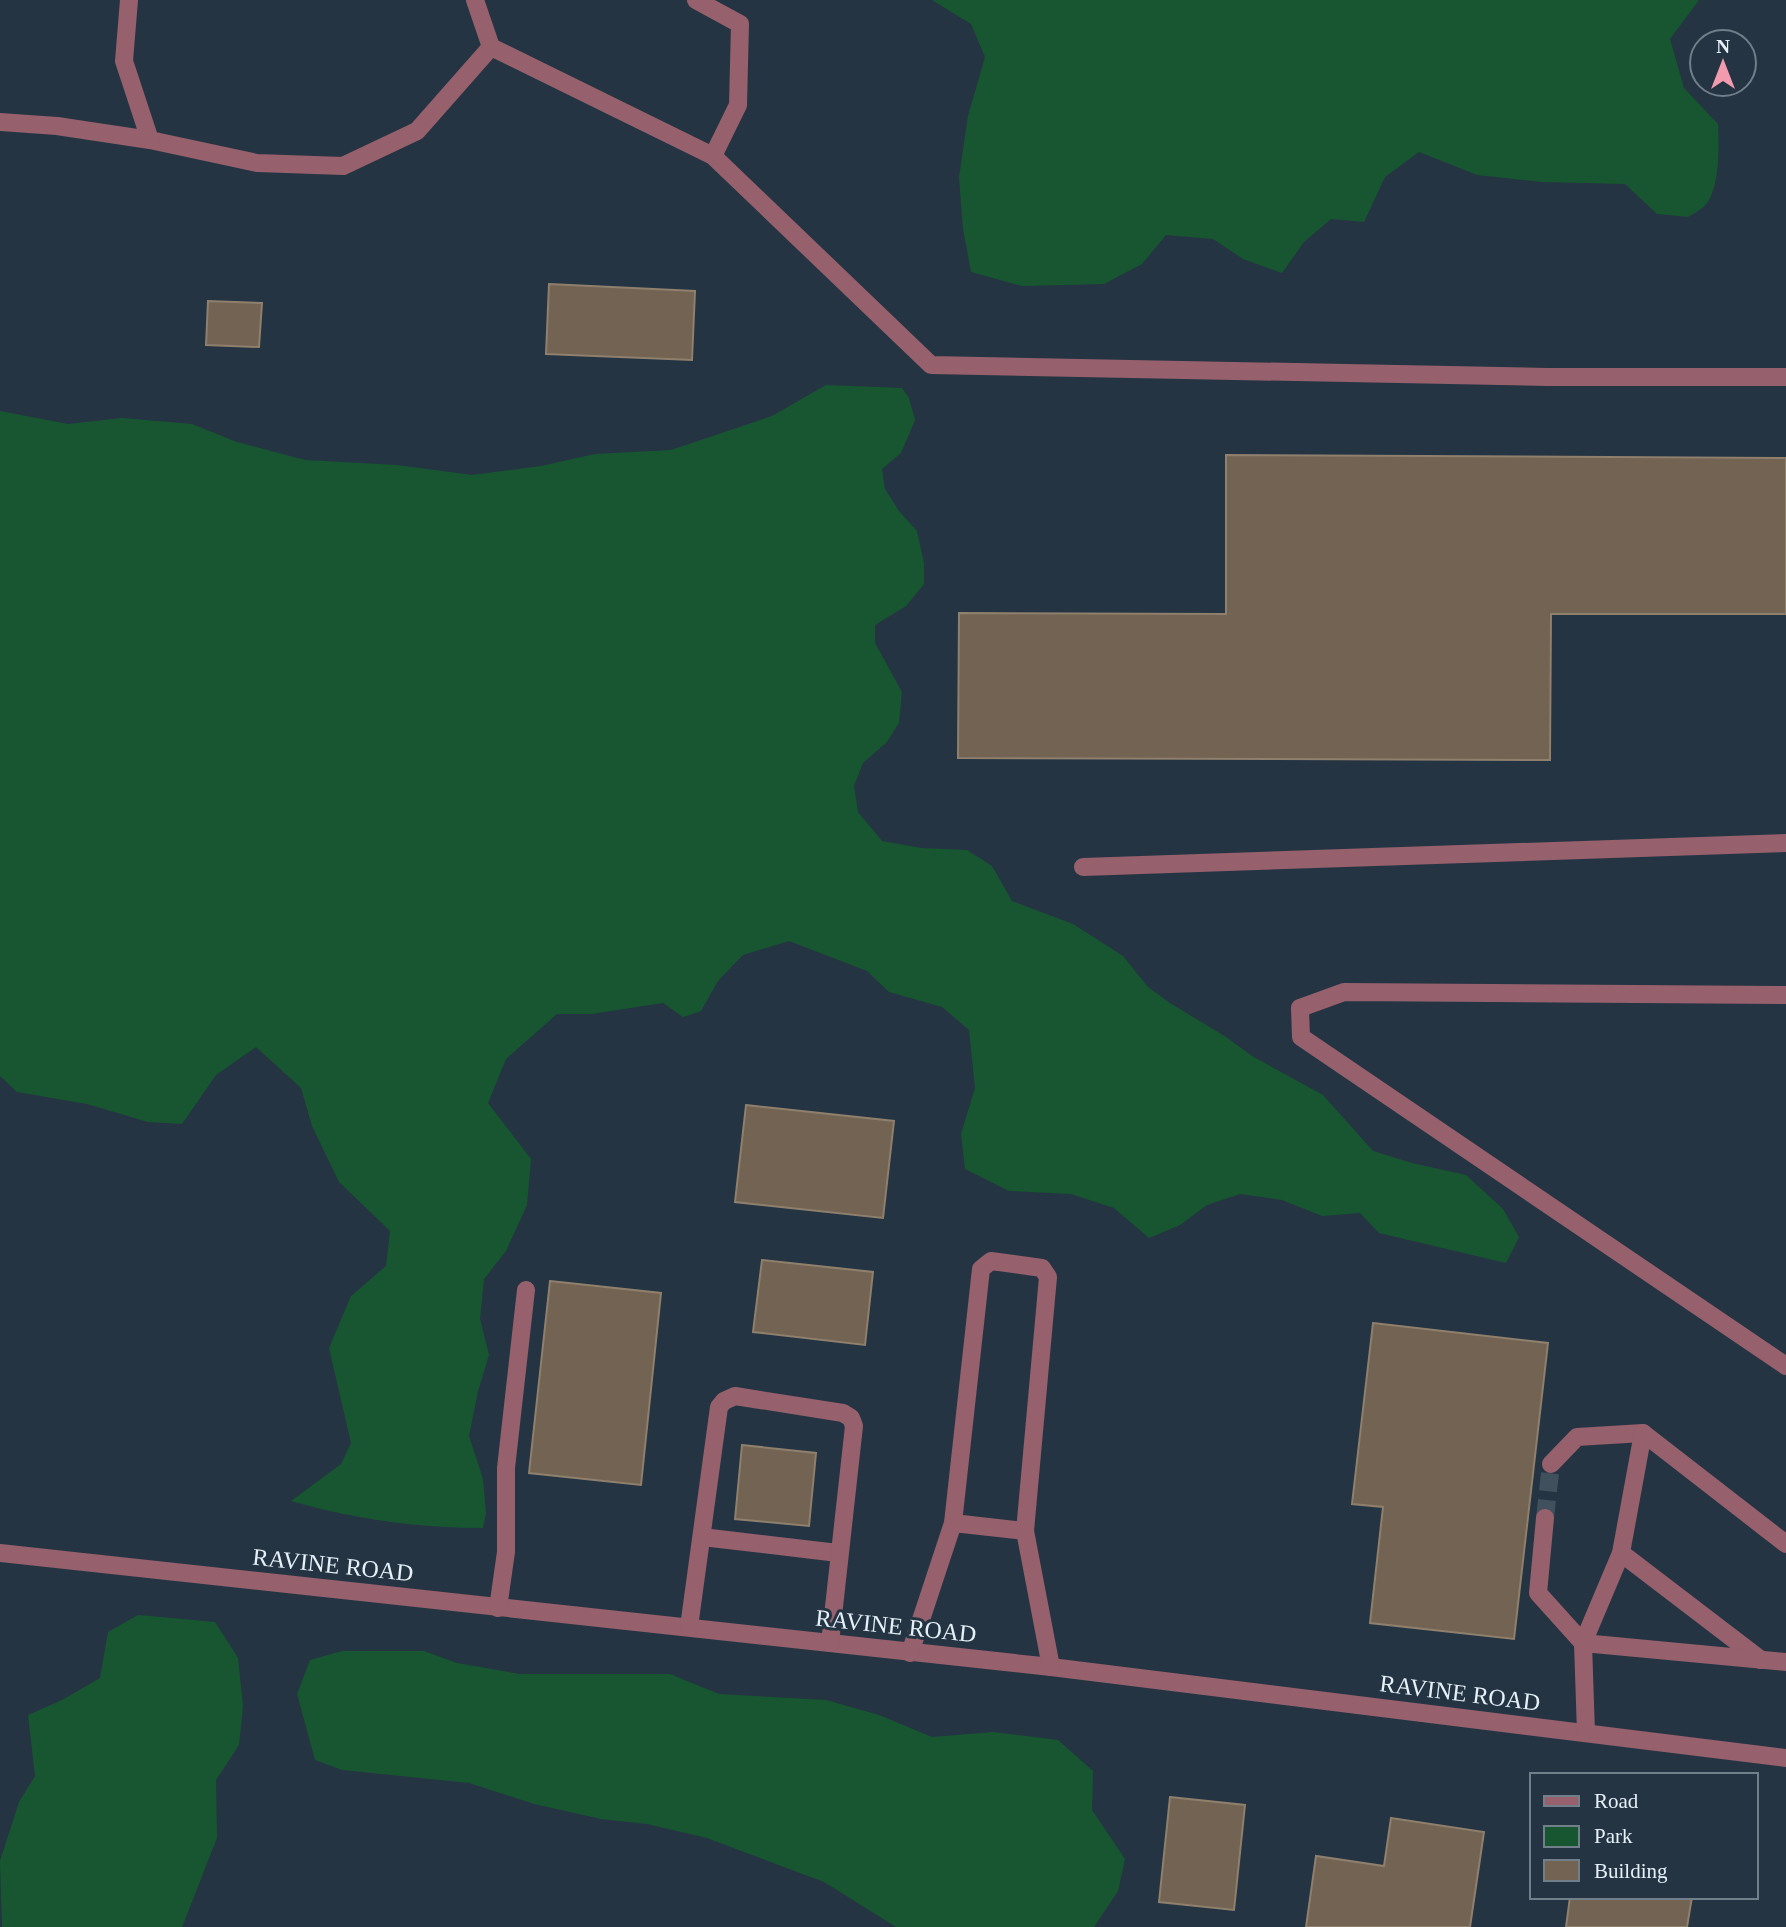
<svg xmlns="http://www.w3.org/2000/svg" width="1786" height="1927" font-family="'Times New Roman',serif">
  <rect width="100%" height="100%" fill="#243442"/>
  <g fill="#185631">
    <path d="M 932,0 L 1699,0 L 1670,39 L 1684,88 L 1718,124 C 1719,145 1720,185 1707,203 C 1703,209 1694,213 1688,217 L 1657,214 L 1625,184 L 1542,182 L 1477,175 L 1419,152 L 1385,177 L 1364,222 L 1331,219 L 1304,242 L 1282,273 L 1243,259 L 1213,239 L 1166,235 L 1142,264 L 1104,284 L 1022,286 L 971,272 L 963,229 L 959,177 L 968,116 L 985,57 L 971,24 Z"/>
    <path d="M 826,385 L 902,388 L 909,398 L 915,420 L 901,453 L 882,469 L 885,489 L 899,511 L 917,531 L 924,563 L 924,584 L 906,606 L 875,625 L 875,643 L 902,692 L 899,723 L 887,742 L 863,763 L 854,786 L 858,812 L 882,841 L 921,848 L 967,850 L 992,866 L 1012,901 L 1073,924 L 1123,956 L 1148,987 L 1170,1003 L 1226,1037 L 1252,1056 L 1323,1095 L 1373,1151 L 1412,1163 L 1466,1175 L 1503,1209 L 1519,1237 L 1506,1263 L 1379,1233 L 1360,1213 L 1322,1216 L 1282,1200 L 1240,1194 L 1207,1205 L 1180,1225 L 1149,1238 L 1114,1208 L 1071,1194 L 1009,1191 L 965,1169 L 961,1134 L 975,1088 L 969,1030 L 942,1007 L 889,992 L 867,971 L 789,941 L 743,955 L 718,981 L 701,1011 L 683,1017 L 663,1003 L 591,1014 L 557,1014 L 506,1059 L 488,1103 L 531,1159 L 527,1205 L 506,1251 L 484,1279 L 480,1319 L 489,1355 L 478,1391 L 469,1436 L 483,1479 L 486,1513 L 483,1528 C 417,1528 354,1519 291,1501 L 341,1464 L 351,1443 L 329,1348 L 351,1296 L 386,1266 L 390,1231 L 339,1182 L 312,1126 L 301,1088 L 256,1047 L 216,1075 L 182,1124 L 148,1122 L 87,1104 L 17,1092 L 0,1076 L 0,411 L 68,424 L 122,418 L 192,424 L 237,442 L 305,460 L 397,465 L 472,475 L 541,466 L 595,454 L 671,450 L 772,416 Z"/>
    <path d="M 138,1615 L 215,1622 L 238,1658 L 243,1706 L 239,1745 L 216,1780 L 217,1838 L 182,1927 L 2,1927 L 0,1861 L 19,1802 L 35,1776 L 28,1715 L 62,1700 L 100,1678 L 108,1632 Z"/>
    <path d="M 342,1651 L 424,1651 L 457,1663 L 520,1674 L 670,1674 L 719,1694 L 826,1700 L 879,1715 L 932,1737 L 993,1732 L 1058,1740 L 1093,1771 L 1092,1810 L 1125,1859 L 1118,1891 L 1094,1927 L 896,1927 L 824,1882 L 707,1838 L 647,1824 L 601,1819 L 534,1804 L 469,1783 L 342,1770 L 315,1760 L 297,1694 L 310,1660 Z"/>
  </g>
  <g fill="#736352" stroke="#8f7f6d" stroke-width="2">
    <path d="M 549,284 L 695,291 L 692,360 L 546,354 Z"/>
    <path d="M 208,301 L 262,303 L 259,347 L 206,345 Z"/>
    <path d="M 1226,455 L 1786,458 L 1786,614 L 1551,614 L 1550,760 L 958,758 L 959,613 L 1226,614 Z"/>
    <path d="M 746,1105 L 894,1121 L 883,1218 L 735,1202 Z"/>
    <path d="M 762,1260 L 873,1272 L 865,1345 L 753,1332 Z"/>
    <path d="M 550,1281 L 661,1293 L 641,1485 L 529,1473 Z"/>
    <path d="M 1373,1323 L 1548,1343 L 1514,1639 L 1370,1623 L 1383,1507 L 1352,1504 Z"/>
    <path d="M 742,1445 L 816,1453 L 809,1526 L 735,1519 Z"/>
    <path d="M 1170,1797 L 1245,1805 L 1234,1910 L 1159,1902 Z"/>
    <path d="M 1391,1818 L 1484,1832 L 1470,1927 L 1306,1927 L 1316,1856 L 1384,1866 Z"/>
    <path d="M 1570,1897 L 1692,1897 L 1687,1927 L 1566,1927 Z"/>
  </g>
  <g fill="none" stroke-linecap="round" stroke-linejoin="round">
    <path stroke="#41505d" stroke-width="18" stroke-dasharray="18 9" stroke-linecap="butt" d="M 1545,1518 L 1551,1464"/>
    <g stroke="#96606c" stroke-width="18">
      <path d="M 129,0 L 124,61 L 150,140 L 257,163 L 343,166 L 417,131 L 491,47"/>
      <path d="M 475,0 L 491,47 L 713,156 L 931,365 L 1548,377 L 1786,377"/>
      <path d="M 696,0 L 740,24 L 738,105 L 713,156"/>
      <path d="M 0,122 L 57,126 L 150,140"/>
      <path d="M 1083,867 L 1786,843"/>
      <path d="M 1786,995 L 1344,992 L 1300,1008 L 1301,1037 L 1786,1366"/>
      <path d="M 1551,1464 L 1577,1437 L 1643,1433"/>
      <path d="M 1545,1518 L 1538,1593 L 1583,1643 L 1621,1553"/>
      <path d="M 953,1523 L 981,1269 L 991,1261 L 1042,1268 L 1048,1277 L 1025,1531"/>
      <path d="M 702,1537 L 838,1553"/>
      <path d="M 0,1553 L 1051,1667 L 1786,1758"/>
      <path d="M 498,1608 L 506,1552 L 506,1468 L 526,1290"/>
      <path d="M 689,1627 L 719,1407 L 724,1401 L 735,1396 L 843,1413 L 851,1418 L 854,1426 L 830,1643"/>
      <path d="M 910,1653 L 953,1523 L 1025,1531 L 1051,1667"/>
      <path d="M 1761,1660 L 1621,1553 L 1643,1433 L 1786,1544"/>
      <path d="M 1586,1733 L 1583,1643 L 1786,1662"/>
    </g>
  </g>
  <g text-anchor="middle" stroke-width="6" stroke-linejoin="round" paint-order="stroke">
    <g font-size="24" fill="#e5f0f8" stroke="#243442">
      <text transform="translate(333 1565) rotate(6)" y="8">RAVINE ROAD</text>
      <text transform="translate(896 1626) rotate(6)" y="8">RAVINE ROAD</text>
      <text transform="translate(1460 1693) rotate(7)" y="8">RAVINE ROAD</text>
    </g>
  </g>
  <rect x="1530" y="1773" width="228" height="126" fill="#243442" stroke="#717f8b" stroke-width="2"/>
  <rect x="1544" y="1796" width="35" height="10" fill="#96606c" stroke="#717f8b" stroke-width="2"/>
  <text x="1594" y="1808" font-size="21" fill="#e5f0f8">Road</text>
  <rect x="1544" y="1826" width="35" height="21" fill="#185631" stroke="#717f8b" stroke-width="2"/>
  <text x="1594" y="1843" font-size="21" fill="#e5f0f8">Park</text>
  <rect x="1544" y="1860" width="35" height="21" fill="#736352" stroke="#717f8b" stroke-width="2"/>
  <text x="1594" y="1878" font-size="21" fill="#e5f0f8">Building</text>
  <g transform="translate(1723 63)"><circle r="33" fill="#243442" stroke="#717f8b" stroke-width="2"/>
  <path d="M0-5L12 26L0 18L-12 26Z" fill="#f29aae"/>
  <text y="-10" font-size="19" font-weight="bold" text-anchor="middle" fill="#e5f0f8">N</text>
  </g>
</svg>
